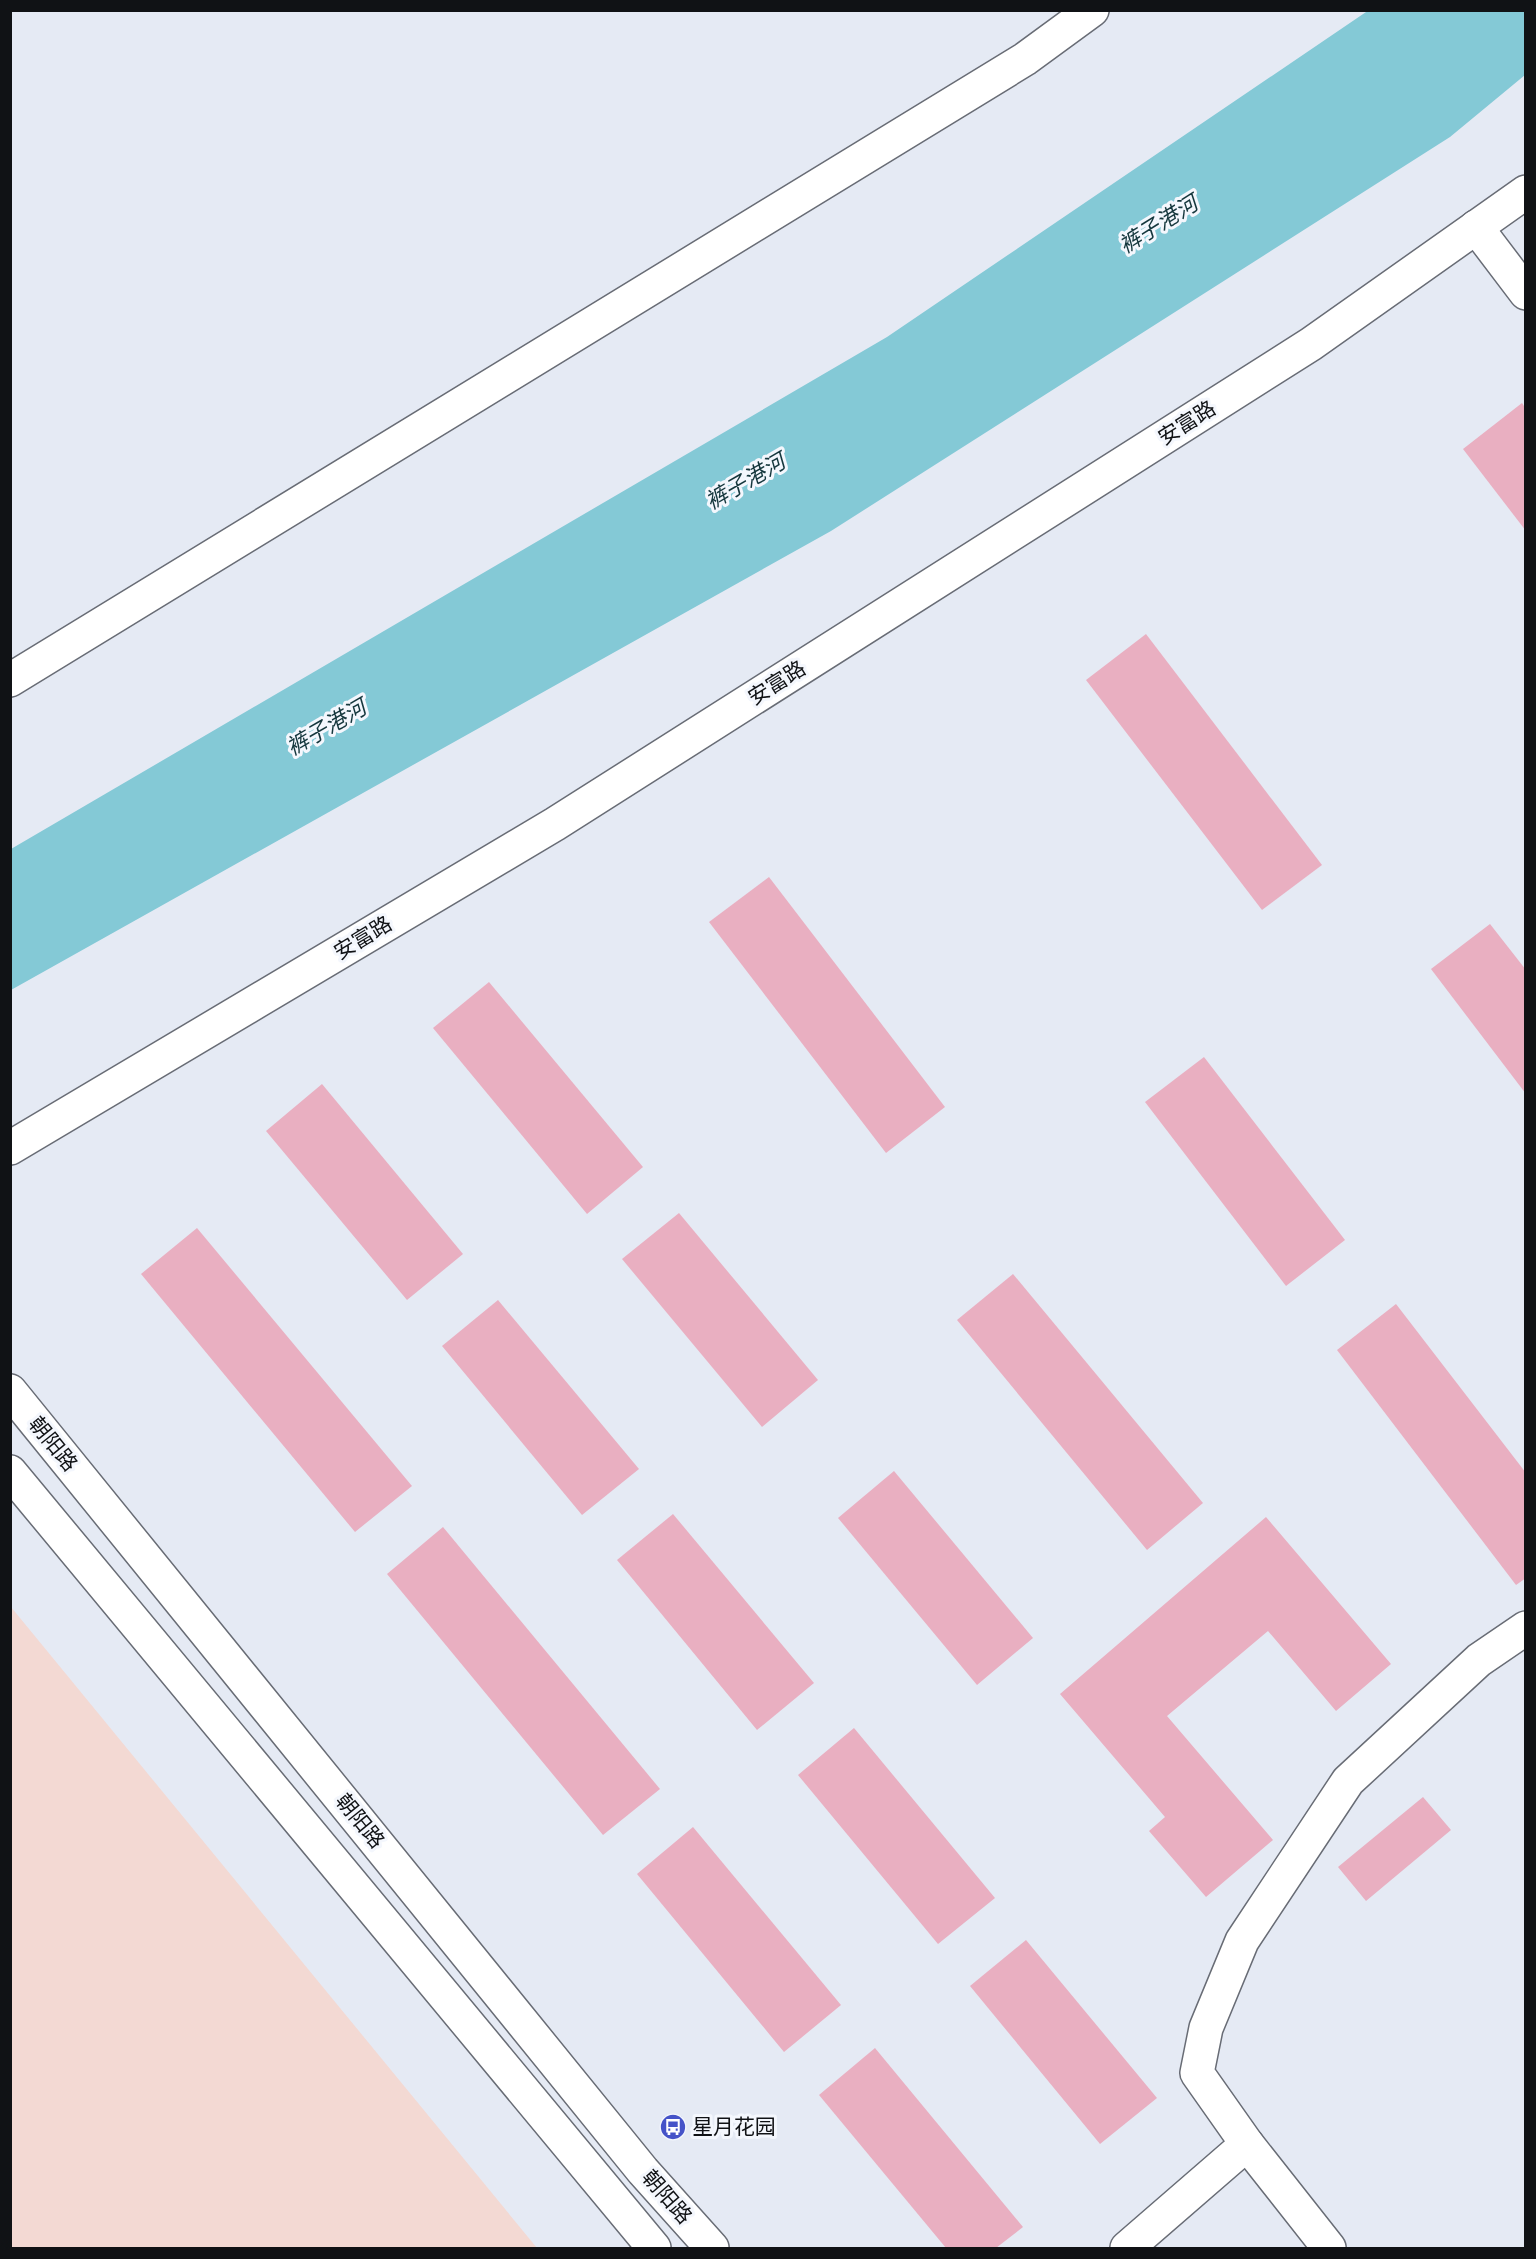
<svg xmlns="http://www.w3.org/2000/svg" width="1536" height="2259" font-family="'PT Sans Narrow','Noto Sans SC',sans-serif">
  <rect width="100%" height="100%" fill="#e5eaf4"/>
  <path fill="#f3d9d3" d="M 11,1607 L 537,2248 L 11,2248 Z"/>
  <path fill="#84c9d6" d="M 1369,10 L 1525,11 L 1525,75 L 1450,137 L 831,531 L 11,990 L 11,849 L 887,337 Z"/>
  <g fill="#e9afc1">
    <path d="M 1522,403 L 1526,409 L 1526,531 L 1463,449 Z"/>
    <path d="M 1146,634 L 1322,865 L 1262,910 L 1086,680 Z"/>
    <path d="M 769,877 L 945,1107 L 886,1153 L 709,922 Z"/>
    <path d="M 1490,924 L 1526,970 L 1526,1094 L 1431,969 Z"/>
    <path d="M 489,982 L 643,1167 L 587,1214 L 433,1028 Z"/>
    <path d="M 1204,1057 L 1345,1240 L 1286,1286 L 1145,1102 Z"/>
    <path d="M 322,1084 L 463,1254 L 407,1300 L 266,1131 Z"/>
    <path d="M 679,1213 L 818,1380 L 762,1427 L 622,1259 Z"/>
    <path d="M 197,1228 L 412,1486 L 355,1532 L 141,1274 Z"/>
    <path d="M 1013,1274 L 1203,1503 L 1147,1550 L 957,1320 Z"/>
    <path d="M 498,1300 L 639,1469 L 582,1515 L 442,1346 Z"/>
    <path d="M 1396,1304 L 1526,1473 L 1526,1578 L 1516,1585 L 1337,1350 Z"/>
    <path d="M 894,1471 L 1033,1638 L 977,1685 L 838,1518 Z"/>
    <path d="M 673,1514 L 814,1683 L 757,1730 L 617,1560 Z"/>
    <path d="M 1266,1517 L 1391,1664 L 1336,1711 L 1268,1631 L 1167,1716 L 1273,1840 L 1206,1897 L 1149,1831 L 1165,1817 L 1060,1694 Z"/>
    <path d="M 443,1527 L 660,1789 L 603,1835 L 387,1574 Z"/>
    <path d="M 854,1728 L 995,1898 L 938,1944 L 798,1775 Z"/>
    <path d="M 1423,1797 L 1451,1830 L 1366,1901 L 1338,1867 Z"/>
    <path d="M 693,1827 L 841,2005 L 784,2052 L 637,1874 Z"/>
    <path d="M 1026,1940 L 1157,2098 L 1100,2144 L 970,1986 Z"/>
    <path d="M 875,2048 L 1023,2227 L 996,2248 L 946,2248 L 819,2095 Z"/>
  </g>
  <g fill="none" stroke-linecap="round" stroke-linejoin="round">
    <g stroke="#686c75" stroke-width="36">
      <g id="minor">
        <path d="M 1476,227 L 1526,293"/>
        <path d="M 10,680 L 1025,59 L 1092,10"/>
        <path d="M 10,1148 L 555,824 L 1311,344 L 1526,192"/>
        <path d="M 1127,2248 L 1247,2144"/>
        <path d="M 1329,2248 L 1247,2144 L 1197,2073 L 1206,2028 L 1242,1941 L 1348,1781 L 1479,1660 L 1526,1628"/>
      </g>
    </g>
    <g stroke="#686c75" stroke-width="36">
      <g id="major">
        <path d="M 10,1391 L 643,2171 L 712,2248"/>
        <path d="M 10,1472 L 654,2248"/>
      </g>
    </g>
    <use href="#minor" stroke="#fff" stroke-width="33"/>
    <use href="#major" stroke="#fff" stroke-width="33"/>
  </g>
  <defs>
    <g id="bus-disc" transform="scale(1.35)"><circle r="9.5" fill="#4553c8" stroke="#f4f7fd"/><path d="M-5-6H5V4H4V6H2V4H-2V6H-4V4H-5ZM-3.5-4V0h7V-4ZM-3.5 1.2v1.5H-2V1.2ZM2 1.2v1.5H3.5V1.2Z" fill="#fff"/></g>
  </defs>
  <g fill-rule="evenodd">
    <use href="#bus-disc" x="673" y="2127"/>
  </g>
  <g text-anchor="middle" stroke-width="6" stroke-linejoin="round" paint-order="stroke">
    <g font-size="21" fill="#101215" stroke="#f4f7fd">
      <text transform="translate(1187 423) rotate(-32)" y="7">安富路</text>
      <text transform="translate(777 683) rotate(-32)" y="7">安富路</text>
      <text transform="translate(363 938) rotate(-31)" y="7">安富路</text>
      <text transform="translate(53 1444) rotate(51)" y="7">朝阳路</text>
      <text transform="translate(360 1821) rotate(51)" y="7">朝阳路</text>
      <text transform="translate(667 2197) rotate(49)" y="7">朝阳路</text>
    </g>
    <g font-size="21" fill="#101215" stroke="#f4f7fd" text-anchor="start">
      <text x="692" y="2134">星月花园</text>
    </g>
    <g font-size="22" font-style="italic" fill="#15373d" stroke="#f4f7fd">
      <text transform="translate(1158 224) rotate(-32)" y="8">裤子港河</text>
      <text transform="translate(745 481) rotate(-30)" y="8">裤子港河</text>
      <text transform="translate(326 727) rotate(-30)" y="8">裤子港河</text>
    </g>
  </g>
  <rect width="1536" height="2259" fill="none" stroke="#101215" stroke-width="24"/>
</svg>
